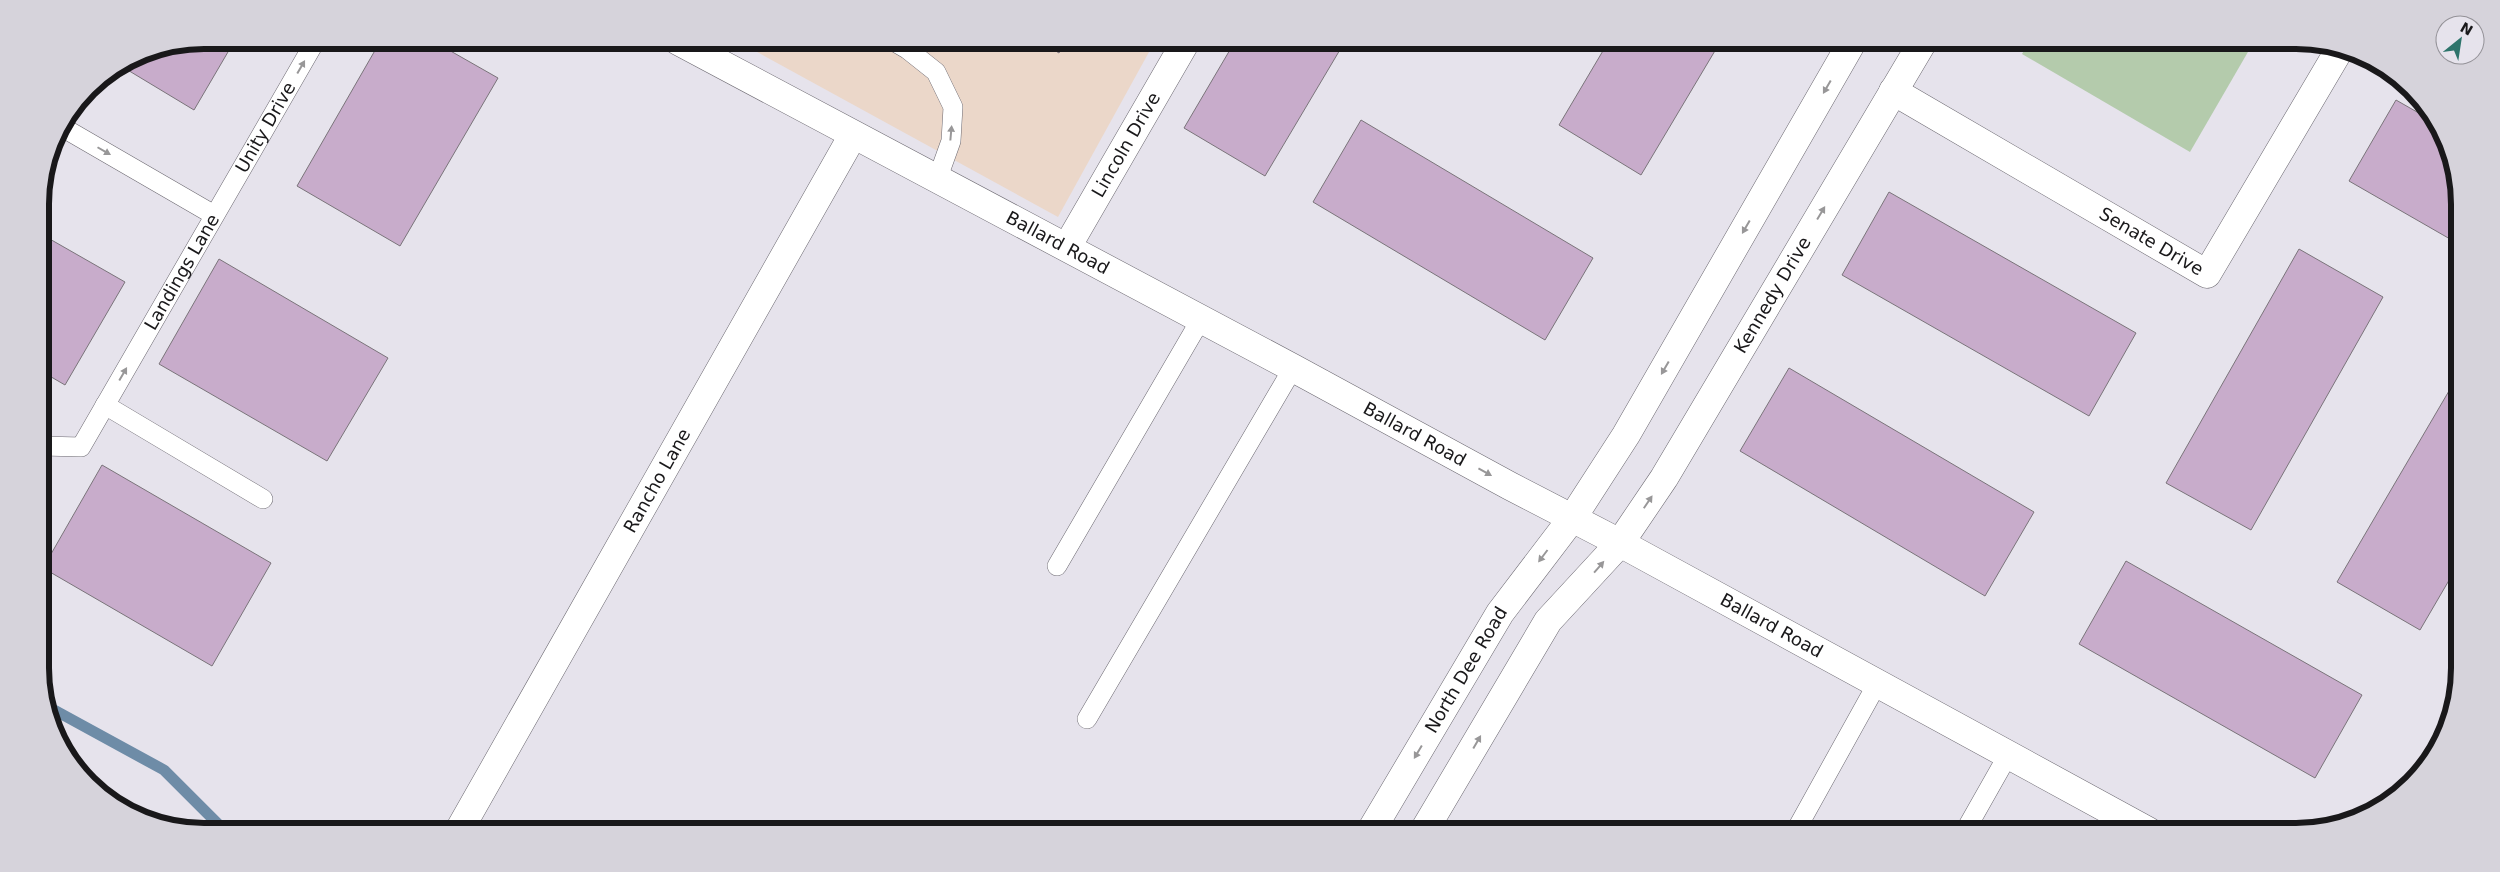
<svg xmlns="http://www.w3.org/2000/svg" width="2500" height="872" font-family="'DejaVu Sans',sans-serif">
  <rect width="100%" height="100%" fill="#e6e3ec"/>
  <path fill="#ebd7c9" d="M 737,41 L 1154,43 L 1058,217 Z"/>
  <path fill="#b4cbac" d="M 2027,45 L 2252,45 L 2190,152 L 2022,54 Z"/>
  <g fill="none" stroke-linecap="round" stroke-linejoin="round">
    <path stroke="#6e8ca7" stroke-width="11" d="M 45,705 L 164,770 L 220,826"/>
  </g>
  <g fill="#c8accb" stroke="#7a747a">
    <path d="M 204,40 L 235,40 L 194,110 L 121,66 L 141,52 Z"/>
    <path d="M 381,40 L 433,41 L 498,78 L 400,246 L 297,186 Z"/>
    <path d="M 1041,42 L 1065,42 L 1059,53 Z"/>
    <path d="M 1234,43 L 1344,43 L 1265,176 L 1184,128 Z"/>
    <path d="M 1607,44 L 1719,44 L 1641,175 L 1559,125 Z"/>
    <path d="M 2396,100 L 2431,120 L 2457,172 L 2457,243 L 2349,181 Z"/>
    <path d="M 1361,120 L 1593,258 L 1545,340 L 1313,202 Z"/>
    <path d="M 1889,192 L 2136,333 L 2089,416 L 1842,275 Z"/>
    <path d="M 41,234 L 125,282 L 65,385 L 41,371 Z"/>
    <path d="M 2299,249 L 2383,297 L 2251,530 L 2166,483 Z"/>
    <path d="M 219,259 L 388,358 L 327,461 L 159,364 Z"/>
    <path d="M 1789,368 L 2034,512 L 1985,596 L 1740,451 Z"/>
    <path d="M 2456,379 L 2455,570 L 2420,630 L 2337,582 Z"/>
    <path d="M 102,465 L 271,563 L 212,666 L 43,568 Z"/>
    <path d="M 2126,561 L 2362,695 L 2315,778 L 2079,644 Z"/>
  </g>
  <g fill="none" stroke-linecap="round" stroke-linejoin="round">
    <g stroke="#6b6870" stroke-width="20">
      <g id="service">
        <path d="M 895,42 L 907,49 L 936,72 L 953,107 L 951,141 L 937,180"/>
        <path d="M 62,127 L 214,215"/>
        <path d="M 105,405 L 263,499"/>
        <path id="s1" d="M 42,446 L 81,447 L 316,40"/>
        <path d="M 1057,566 L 1201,319"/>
        <path d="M 1087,719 L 1293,368"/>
        <path d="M 1796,830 L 1877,684"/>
        <path d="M 1965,831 L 2008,755"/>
      </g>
    </g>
    <g stroke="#6b6870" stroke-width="29">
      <g id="minor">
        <path id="s2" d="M 1893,91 L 2207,274 L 2341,47"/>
        <path id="s3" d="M 1067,247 L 1185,43"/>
        <path id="s4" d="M 461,827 L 853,135"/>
      </g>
    </g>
    <g stroke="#6b6870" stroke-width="29">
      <g id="tertiary">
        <path id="s5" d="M 678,41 L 1293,368 L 1510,486 L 1620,543 L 2148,831"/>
        <path id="s6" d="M 1372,829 L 1500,613 L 1573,517 L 1626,435 L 1851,44"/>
        <path id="s7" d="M 1425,829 L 1548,621 L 1620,543 L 1664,478 L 1921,45"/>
      </g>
    </g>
    <use href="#service" stroke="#fff" stroke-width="19"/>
    <use href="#minor" stroke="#fff" stroke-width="28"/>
    <use href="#tertiary" stroke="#fff" stroke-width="28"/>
  </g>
  <defs><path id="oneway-solid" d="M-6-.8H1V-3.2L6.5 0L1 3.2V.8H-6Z" transform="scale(1.25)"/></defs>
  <g fill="#989798">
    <use href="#oneway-solid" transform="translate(301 67) rotate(-60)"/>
    <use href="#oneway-solid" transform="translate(1827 87) rotate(120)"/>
    <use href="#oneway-solid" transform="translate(951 133) rotate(-85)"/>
    <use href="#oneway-solid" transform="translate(104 151) rotate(30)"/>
    <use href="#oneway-solid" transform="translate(1821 213) rotate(-59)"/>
    <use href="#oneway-solid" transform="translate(1746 227) rotate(120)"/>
    <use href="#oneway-solid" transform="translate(1665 368) rotate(120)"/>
    <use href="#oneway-solid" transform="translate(123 374) rotate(-60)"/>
    <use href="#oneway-solid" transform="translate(1485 472) rotate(29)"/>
    <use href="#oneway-solid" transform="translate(1648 502) rotate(-56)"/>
    <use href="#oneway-solid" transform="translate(1543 556) rotate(127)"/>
    <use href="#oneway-solid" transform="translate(1599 567) rotate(-49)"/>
    <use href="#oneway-solid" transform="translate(1477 742) rotate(-60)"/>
    <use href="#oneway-solid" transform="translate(1418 752) rotate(121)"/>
  </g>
  <g text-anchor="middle" stroke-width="5" stroke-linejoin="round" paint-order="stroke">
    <g font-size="18" fill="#19181a" stroke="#e6e3ec">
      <text dy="6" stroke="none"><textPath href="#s1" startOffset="408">Unity Drive</textPath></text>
      <text dy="6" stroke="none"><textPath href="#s3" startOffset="118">Lincoln Drive</textPath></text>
      <text dy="6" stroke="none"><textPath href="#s2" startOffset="299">Senate Drive</textPath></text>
      <text dy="6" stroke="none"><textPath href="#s5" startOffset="430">Ballard Road</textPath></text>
      <text dy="6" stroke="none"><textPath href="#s1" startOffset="241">Landings Lane</textPath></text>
      <text dy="6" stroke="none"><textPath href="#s7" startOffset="639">Kennedy Drive</textPath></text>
      <text dy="6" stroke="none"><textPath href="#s5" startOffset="835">Ballard Road</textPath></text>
      <text dy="6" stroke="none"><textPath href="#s4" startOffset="398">Rancho Lane</textPath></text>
      <text dy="6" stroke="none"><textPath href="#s5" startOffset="1240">Ballard Road</textPath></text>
      <text dy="6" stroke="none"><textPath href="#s6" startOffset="185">North Dee Road</textPath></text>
    </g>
  </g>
  <path d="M0 0H2500V872H0ZM204 49H2296A155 155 0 0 1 2451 204V668A155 155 0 0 1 2296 823H204A155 155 0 0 1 49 668V204A155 155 0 0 1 204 49Z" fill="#d6d3db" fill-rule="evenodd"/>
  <path fill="none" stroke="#19181a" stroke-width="6" d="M204 49H2296A155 155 0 0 1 2451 204V668A155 155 0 0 1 2296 823H204A155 155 0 0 1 49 668V204A155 155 0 0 1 204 49Z"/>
  <g transform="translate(2460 40) rotate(30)"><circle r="24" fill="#e6e3ec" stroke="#949298"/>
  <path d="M0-4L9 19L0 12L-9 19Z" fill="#2d746b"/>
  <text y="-8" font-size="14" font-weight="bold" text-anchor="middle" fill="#19181a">N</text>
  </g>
</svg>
